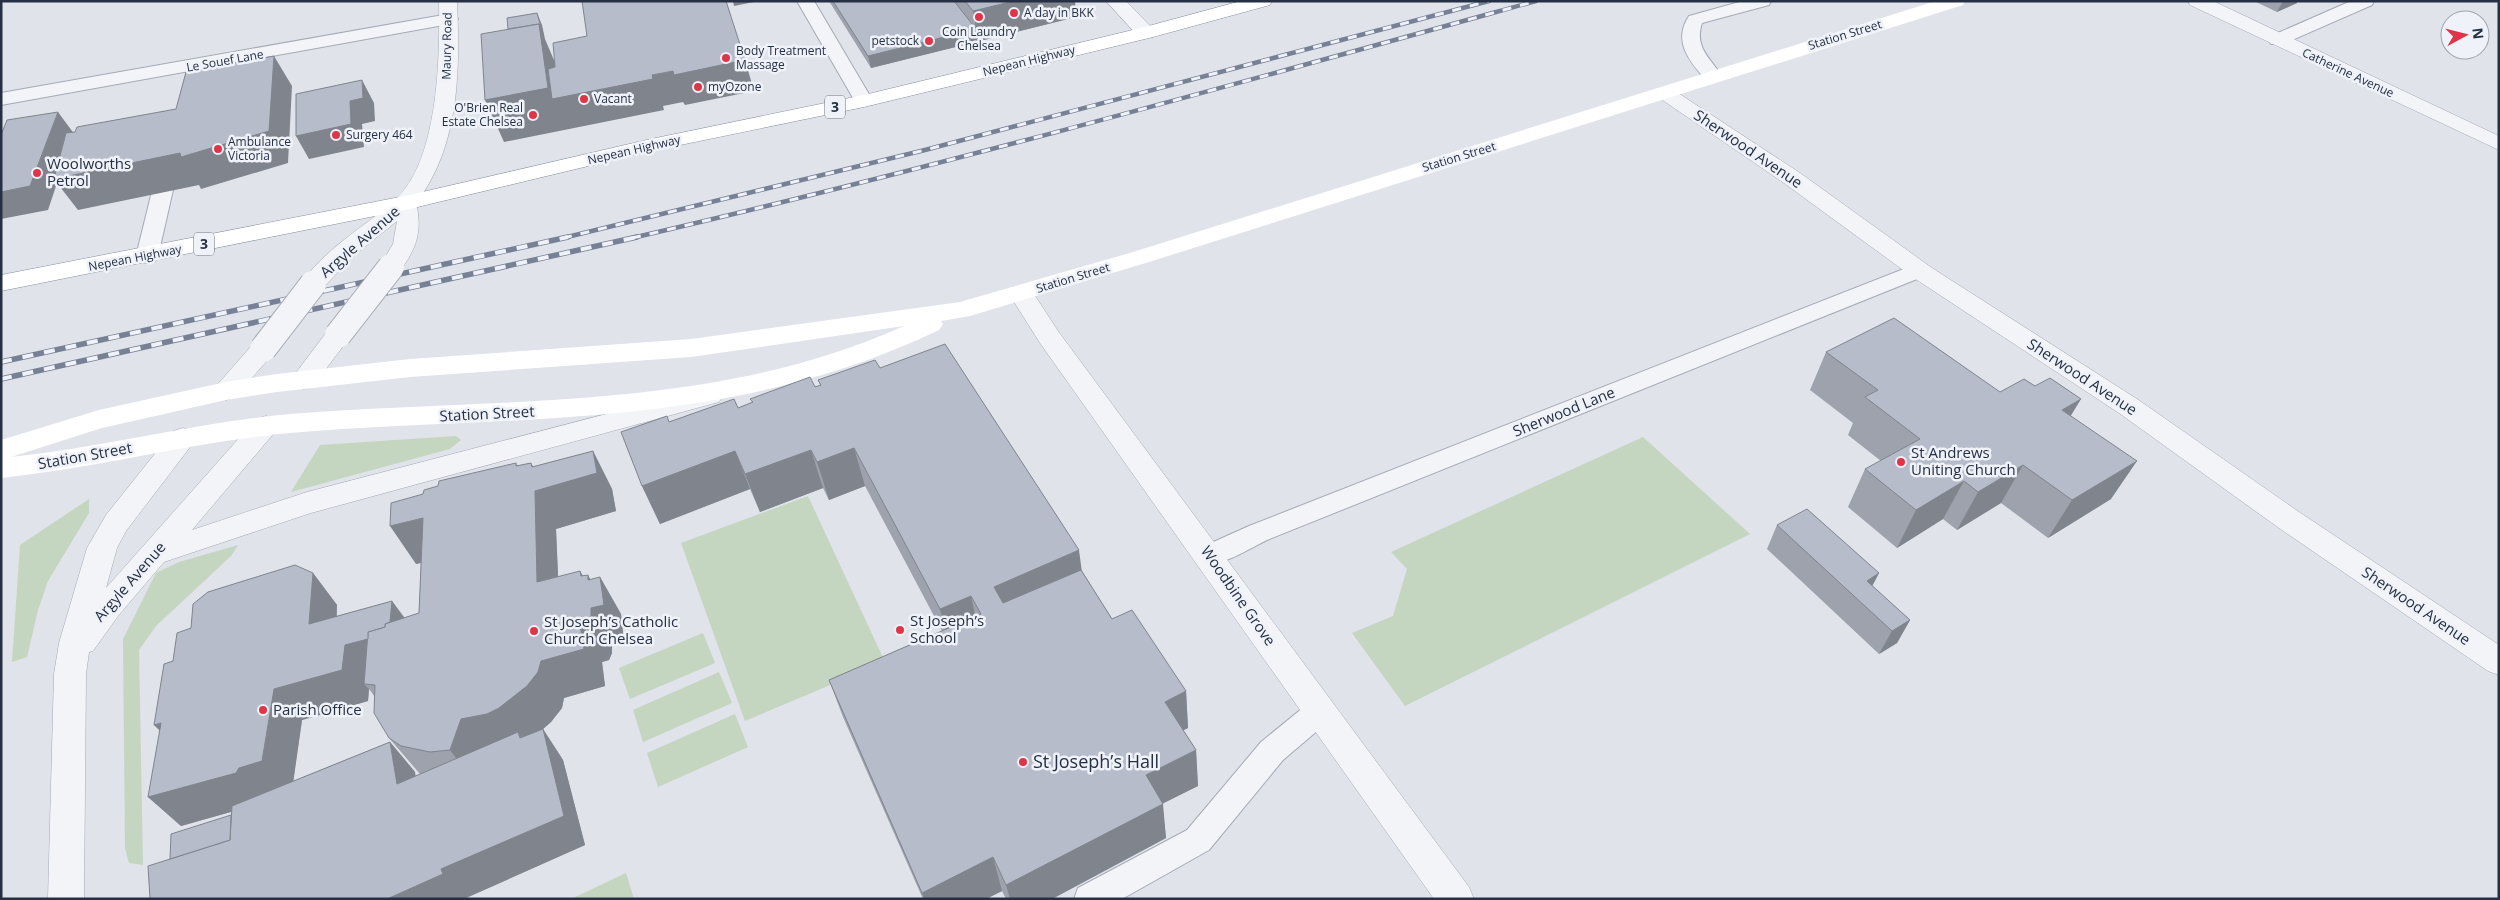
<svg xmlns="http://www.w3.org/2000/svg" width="2500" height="900" font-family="'Open Sans',sans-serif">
  <rect width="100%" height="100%" fill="#e0e3ea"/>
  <g fill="#c4d5c0">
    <path d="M 456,436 L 461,440 L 450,449 L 291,492 L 320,445 Z"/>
    <path d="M 1643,437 L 1750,534 L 1405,706 L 1352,633 L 1393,616 L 1407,569 L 1391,552 Z"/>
    <path d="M 808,496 L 885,662 L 745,721 L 681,543 Z"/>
    <path d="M 89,499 L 89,513 L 48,581 L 38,610 L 27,657 L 12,662 L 20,545 Z"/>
    <path d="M 238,545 L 231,556 L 156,626 L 139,650 L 143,865 L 129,863 L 125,848 L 123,639 L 156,573 L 179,562 Z"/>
    <path d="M 703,633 L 715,663 L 630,699 L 619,668 Z"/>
    <path d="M 719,672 L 732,703 L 643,742 L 633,710 Z"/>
    <path d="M 735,714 L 748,747 L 658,787 L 647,753 Z"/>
    <path d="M 626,873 L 634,899 L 571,899 Z"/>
  </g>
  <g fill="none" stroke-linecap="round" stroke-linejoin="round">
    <g stroke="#a4aab5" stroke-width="2">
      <g id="lane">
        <path d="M 797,1 L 814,1 L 873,101 L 871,105 L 857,105 Z"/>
        <path d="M 1743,1 L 1771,1 L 1769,5 L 1702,23 C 1694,47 1710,58 1722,76 L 1720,80 L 1706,80 C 1690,62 1672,41 1689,16 Z"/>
        <path d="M 2351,1 L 2374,1 L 2372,5 L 2283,44 L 2271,44 L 2268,40 L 2271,36 Z"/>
        <path d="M 449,14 L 455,15 L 458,19 L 455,23 L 1,105 L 1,93 Z"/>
        <path d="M 170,153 L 177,155 L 180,159 L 158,256 L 155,261 L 147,263 L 139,261 L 136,256 L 160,159 L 163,155 Z"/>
        <path d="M 1919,263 L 1927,265 L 1930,270 L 1927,275 L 1267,540 C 1248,549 1220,569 1200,562 L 1196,555 L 1200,548 L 1249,526 Z"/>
        <path d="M 1320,698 L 1330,702 L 1335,711 L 1330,720 L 1283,760 L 1209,850 L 1122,899 L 1074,899 L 1078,888 L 1187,830 L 1261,742 L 1310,702 Z"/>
      </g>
    </g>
    <g stroke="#a4aab5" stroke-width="1">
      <g id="street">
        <path d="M 439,1 L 457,1 C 460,70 460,146 416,203 C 423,231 416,250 399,272 L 391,275 L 383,272 L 379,267 L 393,244 L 397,221 L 352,257 L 322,289 L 313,292 L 304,289 L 301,284 C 324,249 363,228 394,201 C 439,162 440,56 439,1 Z"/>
        <path d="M 1106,1 L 1126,1 L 1153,29 L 1156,33 L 1153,37 L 1139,37 Z"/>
        <path d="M 2188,1 L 2213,1 L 2499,136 L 2499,150 L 2190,5 Z"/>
        <path d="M 1665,87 L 1672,89 L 1800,173 L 1932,268 L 2137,399 L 2299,512 L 2499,645 L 2499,675 L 2488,671 L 2279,528 L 2119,413 L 1914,278 L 1784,183 L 1658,97 L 1655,93 L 1658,89 Z"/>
        <path d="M 1021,286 L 1030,288 L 1058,331 L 1469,887 L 1474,899 L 1434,899 L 1040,343 L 1009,294 L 1012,288 Z"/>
        <path d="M 338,327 L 347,329 L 351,335 L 347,341 L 313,386 L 304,389 L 295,386 L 291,380 L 295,374 L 329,329 Z"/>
        <path d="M 263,340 L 272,343 L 276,349 L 272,355 L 235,397 L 226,400 L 217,397 L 213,391 L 217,385 L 254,343 Z"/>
        <path d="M 710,387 L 719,390 L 723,396 L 719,402 L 311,513 L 164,562 L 118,616 L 93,651 L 89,652 L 86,674 L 84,899 L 48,899 L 54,674 L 59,643 L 87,548 L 106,515 L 173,431 L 183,428 L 193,431 L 197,438 L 126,531 L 117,548 L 106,588 L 256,419 L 266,416 L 276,419 L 280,426 L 192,530 L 307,492 Z"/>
      </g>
    </g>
    <g stroke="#858fa3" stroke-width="1">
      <path id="highway" d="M 1241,1 L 1272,1 L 1270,5 L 1153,37 L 864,107 L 651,151 L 405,210 L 1,291 L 1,275 L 405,196 L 651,139 L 864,95 L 1141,28 Z"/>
    </g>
    <use href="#lane" fill="#f3f4f8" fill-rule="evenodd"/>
    <use href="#street" fill="#f3f4f8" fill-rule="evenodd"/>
    <path fill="#fff" fill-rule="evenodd" d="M 1936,1 L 1965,1 L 1963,5 L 1149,262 L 970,316 L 941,321 L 943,324 L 939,330 C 726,432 517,414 290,433 C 193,442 98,468 1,478 L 1,440 L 99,410 L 226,382 L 277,374 L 410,359 L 691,339 L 960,302 L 1133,252 ZM 904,326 C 711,413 497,397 290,414 C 197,422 105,447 11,457 L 102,428 L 226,400 L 277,392 L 410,377 L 691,357 Z"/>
    <use href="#highway" fill="#fff" fill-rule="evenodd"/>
    <g stroke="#778196" stroke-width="4.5">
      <g id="rail-far1">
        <path d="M 563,238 L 925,150 L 1489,1"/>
        <path d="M 632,238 C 935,168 1236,84 1536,1"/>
      </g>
    </g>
    <g stroke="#778196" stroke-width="5.5">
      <g id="rail">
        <path d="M 1,362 L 568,237"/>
        <path d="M 1,379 L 637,237"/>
      </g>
    </g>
    <use href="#rail-far1" stroke="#eff2f8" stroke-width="3" stroke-dasharray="9" stroke-linecap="butt"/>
    <use href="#rail" stroke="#eff2f8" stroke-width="4" stroke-dasharray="11" stroke-linecap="butt"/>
    <g stroke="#a4aab5" stroke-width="28" stroke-linecap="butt">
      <g id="street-bridge">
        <path d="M 338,335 L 391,267"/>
        <path d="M 263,349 L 313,284"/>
      </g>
    </g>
    <use href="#street-bridge" stroke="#f3f4f8" stroke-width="26"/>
  </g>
  <g fill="#9da2ad" fill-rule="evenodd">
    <path d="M 829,1 L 1075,1 L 1076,17 L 871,68 Z"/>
    <path d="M 2254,1 L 2297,1 L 2297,3 L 2277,12 Z"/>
    <path d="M 1826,352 L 2000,392 L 2071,416 L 2111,499 L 2048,538 L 2001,503 L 1957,530 L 1943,519 L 1897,548 L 1848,507 L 1865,469 L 1881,461 L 1848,435 L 1853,423 L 1810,390 Z"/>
    <path d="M 880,368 L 1082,571 L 1112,619 L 1186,691 L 1188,728 L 1183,730 L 1196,750 L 1198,786 L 1162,803 L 1166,838 L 1052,899 L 1006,899 L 1002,891 L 986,899 L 923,899 L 843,717 L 829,680 L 942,631 L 865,486 L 829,500 L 823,488 L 760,512 L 750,489 L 660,524 L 642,486 L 670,422 L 738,408 L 752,402 L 750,399 L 815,387 L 820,385 L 818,380 Z"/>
    <path d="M 593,451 L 612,489 L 616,511 L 556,529 L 558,577 L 580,571 L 583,576 L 588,575 L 590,580 L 600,577 L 621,614 L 624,642 L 612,645 L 612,653 L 609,660 L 602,662 L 605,686 L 564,698 L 562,708 L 551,722 L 543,729 L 563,760 L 585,845 L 466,898 L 466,899 L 150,899 L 170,859 L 231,815 L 231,812 L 181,826 L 148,797 L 173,661 L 191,628 L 313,573 L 337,605 L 337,616 L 392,601 L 405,618 L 419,613 L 421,563 L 416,564 L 423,494 L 518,466 L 531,463 L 533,467 ZM 369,689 L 375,697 L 389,738 L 420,774 L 415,776 L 415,772 L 390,742 L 293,781 L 302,720 L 368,701 Z"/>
    <path d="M 1777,525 L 1879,573 L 1872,586 L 1910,620 L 1897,643 L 1879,654 L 1767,549 Z"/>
  </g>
  <g fill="#7f848d">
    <path d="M 733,1 L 759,1 L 734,6 Z"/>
    <path d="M 1014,1 L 1075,1 L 1076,17 L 871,68 L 868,56 L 976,29 L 973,11 Z"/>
    <path d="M 2283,1 L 2297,1 L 2297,3 L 2277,12 Z"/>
    <path d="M 537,13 L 542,25 L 545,39 L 556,65 L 652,75 L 673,71 L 745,60 L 754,91 L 685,105 L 683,102 L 663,106 L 664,110 L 504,142 L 485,100 Z"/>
    <path d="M 274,56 L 292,86 L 288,163 L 201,189 L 199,185 L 78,210 L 57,183 L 48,210 L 1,219 L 1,166 L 58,112 L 75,135 L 180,153 Z"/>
    <path d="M 362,80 L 374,103 L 375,121 L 362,124 L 364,147 L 309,159 L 296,136 L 350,101 Z"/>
    <path d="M 2081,399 L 2058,437 L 2062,410 Z"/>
    <path d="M 854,448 L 865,486 L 829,500 L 817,462 Z"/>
    <path d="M 811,450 L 823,488 L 760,512 L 745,474 Z"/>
    <path d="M 593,451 L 612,489 L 616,511 L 556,529 L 560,620 L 537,582 L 516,463 L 535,497 L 531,463 L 545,488 Z"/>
    <path d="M 735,451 L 750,489 L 660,524 L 642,486 Z"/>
    <path d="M 2137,461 L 2111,499 L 2048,538 L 2072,500 Z"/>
    <path d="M 2023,465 L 2001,503 L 1957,530 L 1978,492 Z"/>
    <path d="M 1964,481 L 1943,519 L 1897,548 L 1916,510 Z"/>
    <path d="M 423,518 L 448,556 L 416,564 L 390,526 Z"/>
    <path d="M 1079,550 L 1084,588 L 1002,625 L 994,587 Z"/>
    <path d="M 580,571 L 600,606 L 588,580 L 588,575 L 603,603 L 600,577 L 621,614 L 624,642 L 612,645 L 612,653 L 609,660 L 602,662 L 605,686 L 564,698 L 562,708 L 551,722 L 543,729 L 563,760 L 585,845 L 466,898 L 466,899 L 387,899 L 441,869 L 477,786 L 450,750 L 461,719 L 541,661 L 580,625 Z"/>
    <path d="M 313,573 L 337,605 L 334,655 L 309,624 Z"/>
    <path d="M 1879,573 L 1867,596 L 1867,581 Z"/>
    <path d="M 971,596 L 979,633 L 950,646 L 940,609 Z"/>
    <path d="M 392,601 L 415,633 L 364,684 L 369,689 L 368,701 L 302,720 L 292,791 L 266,802 L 181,826 L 148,797 L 274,689 L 345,645 Z"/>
    <path d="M 1910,620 L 1897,643 L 1879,654 L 1892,631 Z"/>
    <path d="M 1186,691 L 1188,728 L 1168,738 L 1165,702 Z"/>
    <path d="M 161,723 L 185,756 L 154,725 Z"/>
    <path d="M 390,742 L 415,772 L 422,813 L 397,784 Z"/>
    <path d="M 1196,750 L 1198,786 L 1150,810 L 1146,775 Z"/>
    <path d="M 1163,804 L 1166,838 L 1052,899 L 1010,899 L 1006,885 Z"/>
    <path d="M 993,857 L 1002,891 L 986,899 L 924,899 L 922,893 Z"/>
  </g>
  <g fill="#b6bcc9" stroke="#7f848d">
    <path d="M 582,1 L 726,1 L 745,60 L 674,75 L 673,71 L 652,75 L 653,79 L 552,99 L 548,69 L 555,67 L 553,43 L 587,36 Z"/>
    <path d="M 833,1 L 954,1 L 976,29 L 868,56 Z"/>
    <path d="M 965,1 L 1014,1 L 973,11 Z"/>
    <path d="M 537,13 L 541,27 L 539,24 L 508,29 L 507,18 Z"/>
    <path d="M 539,24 L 548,88 L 485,100 L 481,34 Z"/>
    <path d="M 274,56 L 269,131 L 181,157 L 180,153 L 54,179 L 66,133 L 75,132 L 77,127 L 176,109 L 186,72 Z"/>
    <path d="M 362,80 L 363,98 L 350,101 L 351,124 L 296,136 L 296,94 Z"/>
    <path d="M 58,112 L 30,186 L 1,192 L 1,135 L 7,120 Z"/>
    <path d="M 1894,318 L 2000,392 L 2024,379 L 2035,386 L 2050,378 L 2081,399 L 2062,410 L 2137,461 L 2072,500 L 2023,465 L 1978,492 L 1964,481 L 1916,510 L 1865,469 L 1920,439 L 1865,397 L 1878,390 L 1826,352 Z"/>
    <path d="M 945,344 L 1079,550 L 994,587 L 1003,603 L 1081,570 L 1112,619 L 1132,610 L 1186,691 L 1165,702 L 1196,750 L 1146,775 L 1163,804 L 1006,885 L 993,857 L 922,893 L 829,680 L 981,614 L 971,596 L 940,609 L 854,448 L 817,462 L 811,450 L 745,474 L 735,451 L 642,486 L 621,432 L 667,416 L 669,422 L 734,399 L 738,408 L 753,402 L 750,399 L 810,377 L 815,387 L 821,385 L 818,380 L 875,360 L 880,368 Z"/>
    <path d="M 593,451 L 597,473 L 535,491 L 537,582 L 580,571 L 581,576 L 588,575 L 588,580 L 600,577 L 604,605 L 591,608 L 591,616 L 587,623 L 580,625 L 584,649 L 541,661 L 538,672 L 527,686 L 499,708 L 487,714 L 461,719 L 450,750 L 430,752 L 401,746 L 389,738 L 374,713 L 375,685 L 364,684 L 368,632 L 385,627 L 385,624 L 419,613 L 423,518 L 390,526 L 391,503 L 423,494 L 424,490 L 438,486 L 439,481 L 516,463 L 516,466 L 531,463 L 532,467 Z"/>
    <path d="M 1807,509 L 1879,573 L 1867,581 L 1910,620 L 1892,631 L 1777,525 Z"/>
    <path d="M 295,565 L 313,573 L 309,624 L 392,601 L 390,622 L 385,624 L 385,627 L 368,632 L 368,639 L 345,645 L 342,670 L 274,689 L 262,761 L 239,768 L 236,773 L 148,797 L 161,723 L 154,725 L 164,664 L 173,661 L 177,633 L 191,628 L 193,604 L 208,592 Z"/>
    <path d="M 543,729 L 564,816 L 441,869 L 443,874 L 387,899 L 150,899 L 148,866 L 230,840 L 232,806 L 390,742 L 397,784 L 518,732 L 520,738 Z"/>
    <path d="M 231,815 L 230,840 L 170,859 L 171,834 Z"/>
  </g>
  <g fill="#de3648" stroke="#eff2f8" stroke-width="2">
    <circle cx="1014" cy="13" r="5"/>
    <circle cx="979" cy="17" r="5"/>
    <circle cx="929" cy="41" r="5"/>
    <circle cx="726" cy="58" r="5"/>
    <circle cx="698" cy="87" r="5"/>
    <circle cx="584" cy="99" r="5"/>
    <circle cx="533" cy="115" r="5"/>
    <circle cx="336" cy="135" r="5"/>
    <circle cx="218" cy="149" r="5"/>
    <circle cx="37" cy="173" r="5"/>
    <circle cx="1901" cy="462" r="5"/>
    <circle cx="900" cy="630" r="5"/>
    <circle cx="534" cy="631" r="5"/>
    <circle cx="263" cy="710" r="5"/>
    <circle cx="1023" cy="762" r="5"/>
  </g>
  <g text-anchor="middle" stroke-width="5" stroke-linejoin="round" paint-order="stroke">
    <g font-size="12" fill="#263044" stroke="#eff2f8" text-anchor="start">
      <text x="1024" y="17">A day in BKK</text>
      <text x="979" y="36" text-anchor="middle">Coin Laundry<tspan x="979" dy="14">Chelsea</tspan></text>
      <text x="919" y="45" text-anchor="end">petstock</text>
      <text x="736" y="55">Body Treatment<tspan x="736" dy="14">Massage</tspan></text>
      <text x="708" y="91">myOzone</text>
      <text x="594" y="103">Vacant</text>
      <text x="523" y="112" text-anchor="end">O'Brien Real<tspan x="523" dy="14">Estate Chelsea</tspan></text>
      <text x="346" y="139">Surgery 464</text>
      <text x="228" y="146">Ambulance<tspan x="228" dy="14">Victoria</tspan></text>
    </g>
    <g font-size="12" fill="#263044" stroke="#eff2f8">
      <text transform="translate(1845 35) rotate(-17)" y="4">Station Street</text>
      <text transform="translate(447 46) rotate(-89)" y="4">Maury Road</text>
      <text transform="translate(225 61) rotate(-10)" y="4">Le Souef Lane</text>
      <text transform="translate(1029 61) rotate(-14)" y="4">Nepean Highway</text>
      <text transform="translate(2348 73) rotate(25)" y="4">Catherine Avenue</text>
      <text transform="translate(634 150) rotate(-13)" y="4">Nepean Highway</text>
      <text transform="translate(1459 157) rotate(-17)" y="4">Station Street</text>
      <text transform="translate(135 258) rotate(-11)" y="4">Nepean Highway</text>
      <text transform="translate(1073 278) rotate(-17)" y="4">Station Street</text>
    </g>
    <g fill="#eff2f8" stroke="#626a7a" stroke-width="1">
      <rect x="825" y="95.5" width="20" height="23" rx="4"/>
      <rect x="194" y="232.5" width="20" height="23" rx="4"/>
    </g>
    <g font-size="14" font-weight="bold" fill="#263044">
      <text x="835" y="112">3</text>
      <text x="204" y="249">3</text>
    </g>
    <g font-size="15" fill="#263044" stroke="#eff2f8">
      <text transform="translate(1748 149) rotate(34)" y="5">Sherwood Avenue</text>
      <text transform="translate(360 242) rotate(-41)" y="5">Argyle Avenue</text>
      <text transform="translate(2082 377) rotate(33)" y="5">Sherwood Avenue</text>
      <text transform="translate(1564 412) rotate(-22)" y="5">Sherwood Lane</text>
      <text transform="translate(487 414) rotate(-3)" y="5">Station Street</text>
      <text transform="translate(85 456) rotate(-10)" y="5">Station Street</text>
      <text transform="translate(130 582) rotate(-49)" y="5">Argyle Avenue</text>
      <text transform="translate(1238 596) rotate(55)" y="5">Woodbine Grove</text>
      <text transform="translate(2416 606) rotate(34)" y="5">Sherwood Avenue</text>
    </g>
    <g font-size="15" fill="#263044" stroke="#eff2f8" text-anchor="start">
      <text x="47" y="169">Woolworths<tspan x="47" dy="17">Petrol</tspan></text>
      <text x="1911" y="458">St Andrews<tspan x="1911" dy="17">Uniting Church</tspan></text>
      <text x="910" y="626">St Joseph’s<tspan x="910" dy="17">School</tspan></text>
      <text x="544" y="627">St Joseph’s Catholic<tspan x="544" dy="17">Church Chelsea</tspan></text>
      <text x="273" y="715">Parish Office</text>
    </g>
    <g font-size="18" fill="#263044" stroke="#eff2f8" text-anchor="start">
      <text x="1033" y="768">St Joseph’s Hall</text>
    </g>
  </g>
  <rect width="2500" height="900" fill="none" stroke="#263044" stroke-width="5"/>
  <g transform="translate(2465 35) rotate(83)"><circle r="24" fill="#eff2f8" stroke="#9fa4b0"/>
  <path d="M0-4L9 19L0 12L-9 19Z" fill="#de3648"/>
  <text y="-8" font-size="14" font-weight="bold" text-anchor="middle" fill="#263044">N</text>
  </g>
</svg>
